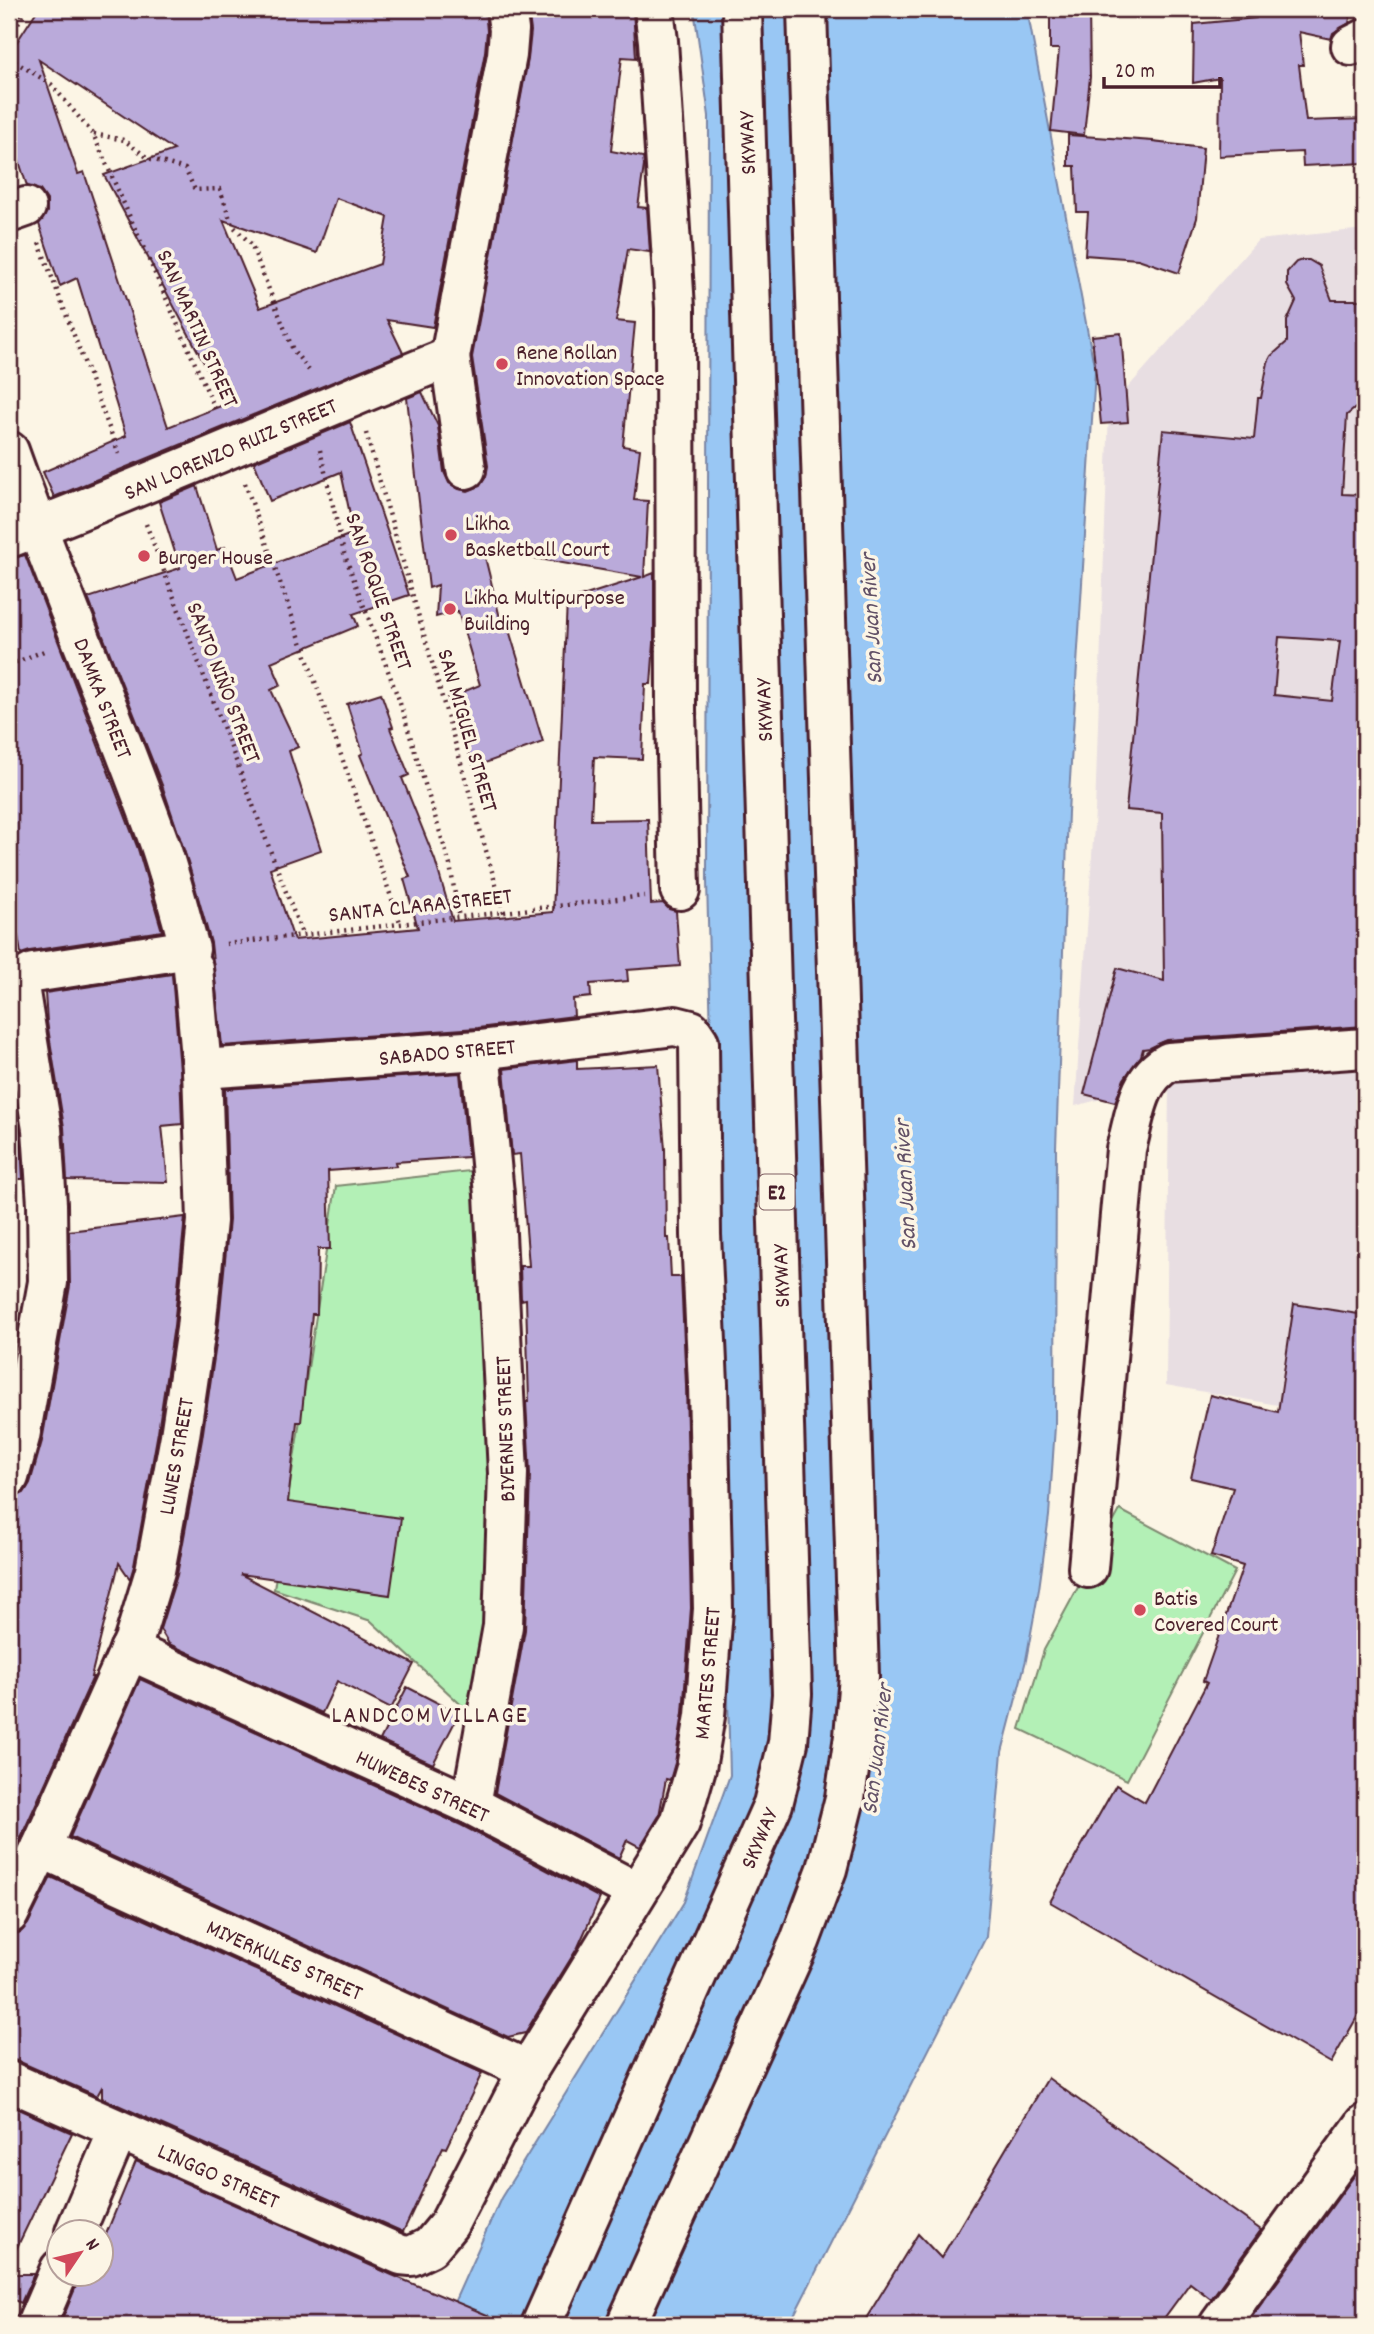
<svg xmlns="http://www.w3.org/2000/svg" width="1374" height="2334" font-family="Dekko,sans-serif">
  <rect width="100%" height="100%" fill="#fcf5e5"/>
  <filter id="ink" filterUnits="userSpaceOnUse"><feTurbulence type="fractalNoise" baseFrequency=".0143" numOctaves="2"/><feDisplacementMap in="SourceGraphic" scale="14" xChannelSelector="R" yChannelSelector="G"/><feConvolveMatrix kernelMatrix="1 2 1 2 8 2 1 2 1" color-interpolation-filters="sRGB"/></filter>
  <g filter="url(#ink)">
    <path fill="#e8dee2" d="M 1365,229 L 1365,1421 L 1166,1385 L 1169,1081 L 1075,1106 L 1095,811 L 1109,409 L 1258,240 Z"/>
    <g fill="#b3f0b6" stroke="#7e8870" stroke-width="2">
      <path d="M 478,1170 L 495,1616 L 470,1713 L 371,1621 L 274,1589 L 336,1186 Z"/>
      <path d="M 1120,1510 L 1235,1571 L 1127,1780 L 1020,1729 L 1044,1650 Z"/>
    </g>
    <path fill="#99c7f4" stroke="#7984a4" stroke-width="2" d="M 694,9 L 1027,9 L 1095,371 L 1068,812 L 1056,1148 L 1055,1426 L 1049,1516 L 1039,1589 L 1026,1660 L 1002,1752 L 986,1937 L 789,2325 L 444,2325 L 501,2198 L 684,1902 L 730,1775 L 707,881 L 709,116 Z"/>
    <g fill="#baaada" stroke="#4a1f2b" stroke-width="2" fill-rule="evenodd">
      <path d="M 38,9 L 485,9 L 487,31 L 485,52 L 433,327 L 387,320 L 403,353 L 54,497 L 43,472 L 126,436 L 77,278 L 60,286 L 39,224 L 47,212 L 47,200 L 40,190 L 27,186 L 9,130 L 9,54 ZM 39,60 L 174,150 L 104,175 L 226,404 L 168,427 L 84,172 L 78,174 ZM 336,198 L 388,217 L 380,264 L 260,308 L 223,220 L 317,253 Z"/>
      <path d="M 528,9 L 633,9 L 636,58 L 622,57 L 611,151 L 643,157 L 644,166 L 638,207 L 647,208 L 650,252 L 628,249 L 616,321 L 635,323 L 623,446 L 640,449 L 634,500 L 648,501 L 644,577 L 654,573 L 654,643 L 651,684 L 645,684 L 642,759 L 594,757 L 591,820 L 648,819 L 651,904 L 663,903 L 669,909 L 676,911 L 680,966 L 627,970 L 628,981 L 590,984 L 591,997 L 573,999 L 574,1016 L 478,1028 L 222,1046 L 211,943 L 188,862 L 162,785 L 88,598 L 180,568 L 159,502 L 197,486 L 217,550 L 225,547 L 237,578 L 354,533 L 341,472 L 270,501 L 254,462 L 350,422 L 409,595 L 353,614 L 358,626 L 271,662 L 281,685 L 271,690 L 298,747 L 289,751 L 321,850 L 270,868 L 294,940 L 418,928 L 404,879 L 410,877 L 360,755 L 363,753 L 347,704 L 381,693 L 393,727 L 390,728 L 409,775 L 402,778 L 435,860 L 453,921 L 553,912 L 567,601 L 642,577 L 483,549 L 501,622 L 506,620 L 543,742 L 474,767 L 448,698 L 480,685 L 458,611 L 436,617 L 438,585 L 429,588 L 407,398 L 422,392 L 438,426 L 444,472 L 449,483 L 459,489 L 468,491 L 480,486 L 486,476 L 488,466 L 472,357 L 528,59 L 531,31 Z"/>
      <path d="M 1064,9 L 1089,9 L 1090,77 L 1084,135 L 1051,131 L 1059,49 L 1050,49 L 1050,12 L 1063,12 Z"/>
      <path d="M 1257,9 L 1352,9 L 1349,23 L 1333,33 L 1331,39 L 1299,32 L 1303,65 L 1299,65 L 1306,121 L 1365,119 L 1365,163 L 1303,166 L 1302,152 L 1219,156 L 1220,78 L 1193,83 L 1194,24 L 1256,18 Z"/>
      <path d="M 1068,135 L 1153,141 L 1153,142 L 1203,148 L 1197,218 L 1179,273 L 1138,259 L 1085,255 L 1088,212 L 1077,212 L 1075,166 L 1068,166 Z"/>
      <path d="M 1302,260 L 1309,260 L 1319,266 L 1332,300 L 1365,300 L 1365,400 L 1347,415 L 1342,494 L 1365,495 L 1365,1026 L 1167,1040 L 1150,1048 L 1143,1049 L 1141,1056 L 1124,1079 L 1115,1102 L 1084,1094 L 1117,968 L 1164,981 L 1162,813 L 1126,810 L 1163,430 L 1254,439 L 1258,398 L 1261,398 L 1268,362 L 1271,356 L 1287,342 L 1287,321 L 1296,301 L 1287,285 L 1287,272 L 1296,262 ZM 1279,637 L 1340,641 L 1332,701 L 1274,695 Z"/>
      <path d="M 1121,333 L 1128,422 L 1101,424 L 1092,336 Z"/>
      <path d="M 25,555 L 138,849 L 162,931 L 30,951 L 21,954 L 18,936 L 16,937 L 9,911 L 9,559 Z"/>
      <path d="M 172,974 L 180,1070 L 182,1124 L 162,1126 L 168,1182 L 67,1180 L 64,1127 L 47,1022 L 45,993 Z"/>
      <path d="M 577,1060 L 577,1069 L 658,1065 L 665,1149 L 666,1238 L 669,1238 L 671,1277 L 681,1277 L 686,1385 L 691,1608 L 683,1713 L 675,1763 L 670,1780 L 666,1779 L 659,1816 L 640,1847 L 627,1840 L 619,1858 L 495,1793 L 525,1630 L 530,1474 L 526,1402 L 529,1402 L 526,1299 L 521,1300 L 520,1266 L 529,1266 L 520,1154 L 512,1155 L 504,1069 Z"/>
      <path d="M 9,1068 L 20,1131 L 23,1179 L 9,1179 Z"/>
      <path d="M 460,1073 L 468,1157 L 395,1162 L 396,1166 L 328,1171 L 330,1249 L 318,1249 L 317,1314 L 312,1314 L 301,1422 L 297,1422 L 288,1502 L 401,1518 L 390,1595 L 240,1574 L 414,1664 L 391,1709 L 337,1681 L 322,1713 L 169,1644 L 160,1629 L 177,1575 L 202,1439 L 218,1331 L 229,1220 L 225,1089 Z"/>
      <path d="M 185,1217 L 174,1326 L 158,1432 L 134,1566 L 130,1579 L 119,1563 L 91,1677 L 93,1677 L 9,1864 L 9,1499 L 24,1493 L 30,1483 L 42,1441 L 70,1286 L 69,1231 Z"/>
      <path d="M 1294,1304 L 1365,1315 L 1365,2003 L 1331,2063 L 1050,1902 L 1116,1785 L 1145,1802 L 1207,1683 L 1203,1681 L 1243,1566 L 1211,1556 L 1233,1488 L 1191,1478 L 1210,1395 L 1278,1412 Z"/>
      <path d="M 140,1679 L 461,1825 L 600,1898 L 578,1947 L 525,2033 L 508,2037 L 70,1837 Z"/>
      <path d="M 407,1687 L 459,1714 L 433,1764 L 380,1740 Z"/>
      <path d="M 51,1877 L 482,2073 L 446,2148 L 443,2147 L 403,2232 L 102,2098 L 102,2087 L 97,2096 L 18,2061 L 9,2059 L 9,1936 L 21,1932 L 28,1924 Z"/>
      <path d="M 1048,2078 L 1261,2230 L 1211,2299 L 1190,2283 L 1159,2325 L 862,2325 L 918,2234 L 941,2258 Z"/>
      <path d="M 9,2105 L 72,2133 L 9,2264 Z"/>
      <path d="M 136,2161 L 392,2275 L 511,2325 L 73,2325 L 62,2320 L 81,2274 L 102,2274 L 102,2244 Z"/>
      <path d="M 1365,2161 L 1365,2325 L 1246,2325 Z"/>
      <path d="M 9,2274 L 34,2274 L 21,2303 L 9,2298 Z"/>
    </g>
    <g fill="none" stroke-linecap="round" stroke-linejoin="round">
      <g stroke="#4a1f2b" stroke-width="44">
        <g id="minor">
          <path d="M 654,9 L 658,41 L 675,308 L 676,710 L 680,890"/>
          <path d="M 1351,46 L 1365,39"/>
          <path d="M 9,213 L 26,207"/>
          <path d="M 9,451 C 56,583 112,711 159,842 C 171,877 180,914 190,949 L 33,973 L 22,979 L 19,986 L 42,1129 L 47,1204 L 48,1282 L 20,1437 L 9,1477"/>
          <path d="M 466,469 L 450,357 L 507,55 L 509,30 L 506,9"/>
          <path d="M 9,538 C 157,482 303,416 450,357"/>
          <path d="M 1088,1568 L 1126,1149 C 1135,1116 1137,1079 1169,1062 L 1365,1048"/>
          <path d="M 129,1650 L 471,1805 L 637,1892"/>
          <path d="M 471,1805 L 503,1626 L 508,1473 L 494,1194 L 480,1050"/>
          <path d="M 41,1848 L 528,2070"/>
          <path d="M 9,1914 L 41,1848 L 134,1640 L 155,1571 L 180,1436 L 196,1329 L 207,1221 L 202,1069 L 193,968"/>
          <path d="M 9,2081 L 401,2255 L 411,2256 L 430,2247 L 449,2224 L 528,2070 L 680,1823 L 696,1768 L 705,1716 L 713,1609 L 708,1384 L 701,1235 L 699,1042 L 691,1030 L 675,1026 L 480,1050 L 202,1069"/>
          <path d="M 75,2232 L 118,2131"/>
          <path d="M 36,2325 L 60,2269"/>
          <path d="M 1219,2325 L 1365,2124"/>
        </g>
      </g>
      <g stroke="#4a1f2b" stroke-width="44">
        <g id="highway">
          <path d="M 541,2325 L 773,1804 L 788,1743 L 792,1694 L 742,9"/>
          <path d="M 626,2325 L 800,1941 L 827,1869 L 845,1798 L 854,1736 L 859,1676 L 807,9"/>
        </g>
      </g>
      <g stroke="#4a1f2b" stroke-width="4.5" stroke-dasharray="2 5" stroke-linecap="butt">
        <path d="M 9,42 L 25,9"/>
        <path d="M 9,58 L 51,84 L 93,134 L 217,413"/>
        <path d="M 94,134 L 124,140 L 148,158 L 185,169 L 195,190 L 220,189 L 232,225 L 251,244 L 293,350 L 311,373"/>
        <path d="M 39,243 L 119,454"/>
        <path d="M 366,433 L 504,913"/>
        <path d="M 320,450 L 344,553 L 399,700 L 450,865 L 459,918"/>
        <path d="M 245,483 L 401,925"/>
        <path d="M 146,524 L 302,934"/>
        <path d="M 9,665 L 44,651"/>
        <path d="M 226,944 L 644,896"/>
      </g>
      <use href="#minor" stroke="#fcf5e5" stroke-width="38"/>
      <use href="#highway" stroke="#fcf5e5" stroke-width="38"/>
    </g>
  </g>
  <g fill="#d1495b" stroke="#fcf5e5" stroke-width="2.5">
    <circle cx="502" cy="364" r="7"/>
    <circle cx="451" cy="535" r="7"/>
    <circle cx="144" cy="556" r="7"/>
    <circle cx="450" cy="609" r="7"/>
    <circle cx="1140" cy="1610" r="7"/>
  </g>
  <g text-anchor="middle" stroke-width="7" stroke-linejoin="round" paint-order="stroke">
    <rect fill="#fcf5e5" stroke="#7f5f63" stroke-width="2" x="759.5" y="1174.5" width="35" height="35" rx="5"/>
    <g font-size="21" font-weight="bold" fill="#4a1f2b">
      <text x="777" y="1199">E2</text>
    </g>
    <g font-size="23" fill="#4a1f2b" stroke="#fcf5e5">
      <text transform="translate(746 143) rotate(-92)" y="8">SKYWAY</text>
      <text transform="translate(199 328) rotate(66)" y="8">SAN MARTIN STREET</text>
      <text transform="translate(230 448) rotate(-23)" y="8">SAN LORENZO RUIZ STREET</text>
      <text transform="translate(380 591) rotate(71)" y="8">SAN ROQUE STREET</text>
      <text transform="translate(225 682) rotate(69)" y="8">SANTO NIÑO STREET</text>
      <text transform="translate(104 698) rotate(69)" y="8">DAMKA STREET</text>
      <text transform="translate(763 710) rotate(-92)" y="8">SKYWAY</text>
      <text transform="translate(469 730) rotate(74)" y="8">SAN MIGUEL STREET</text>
      <text transform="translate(420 904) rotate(-6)" y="8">SANTA CLARA STREET</text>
      <text transform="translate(447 1051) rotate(-5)" y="8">SABADO STREET</text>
      <text transform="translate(780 1276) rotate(-92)" y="8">SKYWAY</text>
      <text transform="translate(504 1429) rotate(-92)" y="8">BIYERNES STREET</text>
      <text transform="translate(175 1456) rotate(-80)" y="8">LUNES STREET</text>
      <text transform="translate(706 1673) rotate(-85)" y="8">MARTES STREET</text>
      <text transform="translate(423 1785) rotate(25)" y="8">HUWEBES STREET</text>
      <text transform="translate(758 1838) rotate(-67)" y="8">SKYWAY</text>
      <text transform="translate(285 1959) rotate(24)" y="8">MIYERKULES STREET</text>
      <text transform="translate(219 2175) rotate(24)" y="8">LINGGO STREET</text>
    </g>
    <g font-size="23" fill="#4a1f2b" stroke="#fcf5e5" text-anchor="start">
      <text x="516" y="359">Rene Rollan<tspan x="516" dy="26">Innovation Space</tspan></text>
      <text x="465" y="530">Likha<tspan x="465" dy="26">Basketball Court</tspan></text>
      <text x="158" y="564">Burger House</text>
      <text x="464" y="604">Likha Multipurpose<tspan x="464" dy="26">Building</tspan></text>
      <text x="1154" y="1605">Batis<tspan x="1154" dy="26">Covered Court</tspan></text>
    </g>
    <g font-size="24" font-style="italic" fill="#625167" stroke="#fcf5e5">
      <text transform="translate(870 619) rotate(-93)" y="8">San Juan River</text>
      <text transform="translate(904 1185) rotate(-93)" y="8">San Juan River</text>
      <text transform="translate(876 1749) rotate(-83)" y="8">San Juan River</text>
    </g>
    <g font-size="24" letter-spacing="2" fill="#4a1f2b" stroke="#fcf5e5">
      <text x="430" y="1722">LANDCOM VILLAGE</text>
    </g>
  </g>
  <rect width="1374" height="2334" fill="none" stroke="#fcf5e5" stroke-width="35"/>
  <rect x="18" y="18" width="1339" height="2299" fill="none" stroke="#4a1f2b" stroke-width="2.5" filter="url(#ink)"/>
  <g transform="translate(80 2253) rotate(55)"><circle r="33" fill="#fcf5e5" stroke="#b59f9b" stroke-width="2"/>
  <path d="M0-5L12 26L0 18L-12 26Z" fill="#d1495b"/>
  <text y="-10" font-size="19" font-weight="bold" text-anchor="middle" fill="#4a1f2b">N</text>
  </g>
  <path d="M1104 77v10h116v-10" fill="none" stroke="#4a1f2b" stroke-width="3.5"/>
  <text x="1115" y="77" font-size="21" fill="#4a1f2b" stroke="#fcf5e5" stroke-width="5" paint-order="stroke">20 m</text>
</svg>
